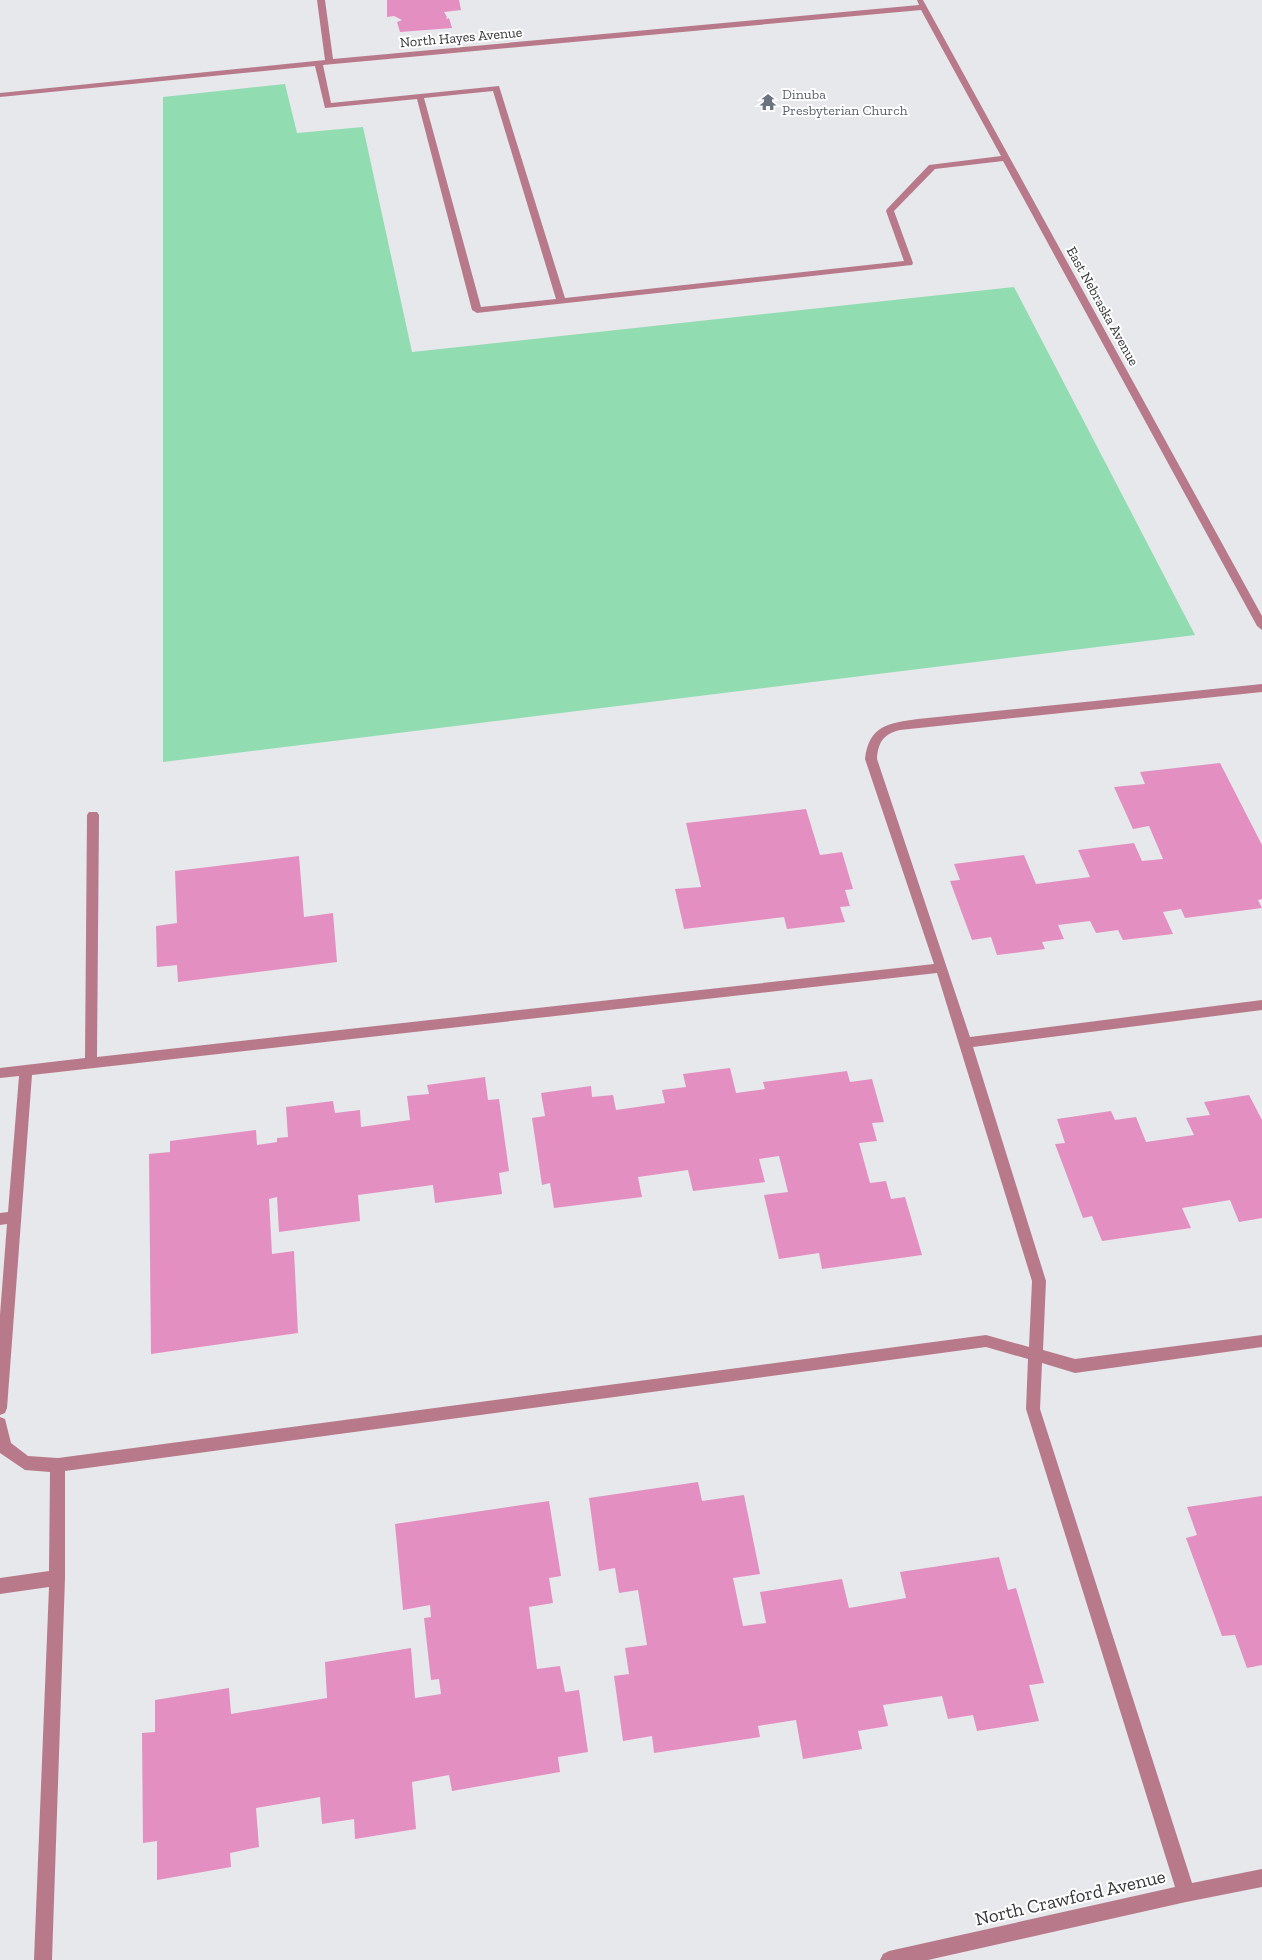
<svg xmlns="http://www.w3.org/2000/svg" width="1262" height="1960" font-family="'Zilla Slab',serif">
  <rect width="100%" height="100%" fill="#e6e8ec"/>
  <path fill="#92dcb1" d="M 285,84 L 297,133 L 363,127 L 412,352 L 1014,287 L 1195,635 L 163,762 L 163,97 Z"/>
  <g fill="#e48fc1">
    <path d="M 459,0 L 461,10 L 444,12 L 447,17 L 446,19 L 449,18 L 452,28 L 400,32 L 397,22 L 402,20 L 394,16 L 387,17 L 387,0 Z"/>
    <path d="M 1220,763 L 1262,845 L 1262,899 L 1258,900 L 1262,908 L 1185,918 L 1181,909 L 1163,912 L 1173,934 L 1123,940 L 1118,930 L 1096,933 L 1090,921 L 1058,925 L 1064,939 L 1042,942 L 1045,949 L 997,955 L 991,937 L 972,940 L 950,881 L 960,880 L 954,864 L 1024,855 L 1036,884 L 1090,877 L 1078,850 L 1134,843 L 1142,861 L 1163,859 L 1149,826 L 1133,829 L 1114,787 L 1145,784 L 1140,772 Z"/>
    <path d="M 806,809 L 820,855 L 842,852 L 853,889 L 845,890 L 850,906 L 840,907 L 845,922 L 787,929 L 784,917 L 684,929 L 675,889 L 701,887 L 686,823 Z"/>
    <path d="M 299,856 L 304,917 L 333,913 L 337,962 L 178,982 L 177,965 L 157,967 L 156,926 L 177,923 L 175,871 Z"/>
    <path d="M 730,1068 L 736,1093 L 765,1089 L 763,1082 L 847,1071 L 850,1082 L 872,1079 L 884,1122 L 872,1123 L 877,1141 L 859,1143 L 870,1183 L 886,1181 L 891,1199 L 905,1197 L 922,1255 L 822,1269 L 819,1253 L 779,1259 L 764,1195 L 788,1192 L 779,1156 L 759,1159 L 765,1182 L 693,1191 L 688,1170 L 638,1177 L 642,1197 L 554,1208 L 550,1183 L 542,1185 L 532,1118 L 545,1116 L 541,1093 L 591,1086 L 592,1097 L 613,1095 L 616,1110 L 665,1103 L 662,1090 L 686,1087 L 683,1074 Z"/>
    <path d="M 485,1077 L 488,1100 L 499,1099 L 509,1171 L 499,1173 L 502,1194 L 435,1203 L 433,1185 L 358,1195 L 360,1221 L 279,1232 L 277,1197 L 269,1199 L 272,1254 L 294,1251 L 298,1333 L 151,1354 L 149,1154 L 170,1152 L 170,1141 L 256,1130 L 257,1145 L 277,1142 L 277,1138 L 288,1137 L 286,1107 L 333,1101 L 335,1113 L 360,1110 L 361,1127 L 410,1120 L 407,1096 L 429,1094 L 427,1085 Z"/>
    <path d="M 1249,1095 L 1262,1120 L 1262,1218 L 1239,1222 L 1230,1200 L 1182,1208 L 1191,1228 L 1102,1241 L 1092,1216 L 1083,1218 L 1055,1144 L 1065,1143 L 1057,1119 L 1111,1111 L 1115,1120 L 1136,1117 L 1146,1142 L 1194,1135 L 1186,1118 L 1210,1115 L 1204,1102 Z"/>
    <path d="M 698,1482 L 702,1501 L 744,1495 L 760,1574 L 733,1578 L 743,1626 L 766,1623 L 760,1592 L 842,1579 L 849,1608 L 906,1598 L 900,1572 L 999,1557 L 1008,1590 L 1016,1588 L 1044,1683 L 1029,1685 L 1039,1721 L 977,1731 L 973,1715 L 948,1719 L 942,1696 L 883,1705 L 888,1726 L 858,1731 L 862,1749 L 803,1759 L 796,1720 L 758,1726 L 760,1737 L 654,1753 L 652,1736 L 623,1741 L 614,1676 L 629,1674 L 625,1648 L 647,1645 L 638,1590 L 619,1593 L 615,1568 L 599,1571 L 589,1498 Z"/>
    <path d="M 1262,1496 L 1262,1665 L 1247,1668 L 1235,1635 L 1222,1636 L 1186,1538 L 1197,1535 L 1187,1507 Z"/>
    <path d="M 549,1501 L 561,1576 L 549,1578 L 553,1603 L 529,1607 L 537,1669 L 560,1666 L 565,1692 L 579,1690 L 588,1752 L 558,1757 L 560,1772 L 452,1791 L 449,1775 L 412,1782 L 416,1829 L 355,1839 L 354,1819 L 322,1824 L 320,1797 L 256,1808 L 259,1847 L 230,1853 L 231,1867 L 157,1880 L 157,1841 L 143,1843 L 142,1733 L 155,1732 L 155,1700 L 229,1688 L 231,1714 L 327,1698 L 325,1662 L 411,1648 L 415,1698 L 441,1694 L 439,1679 L 431,1680 L 424,1618 L 431,1617 L 430,1605 L 403,1610 L 395,1524 Z"/>
  </g>
  <g fill="none" stroke-linecap="round" stroke-linejoin="round">
    <g fill="#b87a8b" fill-rule="evenodd">
      <path d="M 317,0 L 325,0 L 333,59 L 919,5 L 917,0 L 923,0 L 1262,616 L 1262,630 L 1257,626 L 1003,161 L 935,169 L 894,211 L 913,263 L 912,265 L 477,313 L 472,310 L 417,99 L 325,108 L 315,66 L 0,97 L 0,93 L 325,60 ZM 921,10 L 1001,156 L 929,165 L 887,209 L 886,211 L 904,261 L 565,298 L 499,86 L 331,103 L 323,65 ZM 493,91 L 556,299 L 481,307 L 424,98 Z"/>
      <path d="M 1262,684 L 1262,692 L 900,730 C 883,734 878,743 877,759 L 970,1037 L 1262,1000 L 1262,1010 L 973,1047 L 1046,1281 L 1043,1350 L 1075,1359 L 1262,1335 L 1262,1347 L 1075,1373 L 1042,1363 L 1040,1409 L 1192,1883 L 1262,1869 L 1262,1887 L 1186,1902 L 928,1960 L 880,1960 L 883,1954 L 889,1951 L 1175,1887 L 1026,1409 L 1028,1359 L 986,1347 L 65,1471 L 65,1578 L 52,1960 L 34,1960 L 49,1587 L 0,1594 L 0,1578 L 49,1571 L 50,1472 L 25,1470 L 0,1453 L 0,1417 L 5,1419 L 11,1443 L 28,1456 L 58,1458 L 986,1335 L 1029,1347 L 1032,1281 L 937,973 L 32,1075 L 7,1408 L 5,1413 L 0,1415 L 0,1315 L 7,1224 L 0,1225 L 0,1213 L 8,1212 L 19,1076 L 0,1078 L 0,1068 L 85,1058 L 87,815 L 89,812 L 97,812 L 99,815 L 97,1057 L 934,964 L 865,759 C 869,725 889,723 918,719 Z"/>
    </g>
  </g>
  <defs>
    <g id="temple-bare" transform="scale(1.35)"><path d="M0-6L5-2H3V0L6.5 2.5H4V6H1.5V3h-3V6H-4V2.5H-6.5L-3 0V-2H-5Z" fill="#6b7280" stroke="#fff" stroke-width="2.5" paint-order="stroke"/></g>
  </defs>
  <g fill-rule="evenodd">
    <use href="#temple-bare" x="768" y="102"/>
  </g>
  <g text-anchor="middle" stroke-width="4" stroke-linejoin="round" paint-order="stroke">
    <g font-size="14" fill="#343536" stroke="#fff">
      <text transform="translate(461 37) rotate(-5)" y="5">North Hayes Avenue</text>
      <text transform="translate(1103 306) rotate(61)" y="5">East Nebraska Avenue</text>
    </g>
    <g font-size="14" fill="#5b616d" stroke="#fff" text-anchor="start">
      <text x="782" y="99">Dinuba<tspan x="782" dy="16">Presbyterian Church</tspan></text>
    </g>
    <g font-size="19" fill="#343536" stroke="#fff">
      <text transform="translate(1070 1897) rotate(-13)" y="7">North Crawford Avenue</text>
    </g>
  </g>
</svg>
